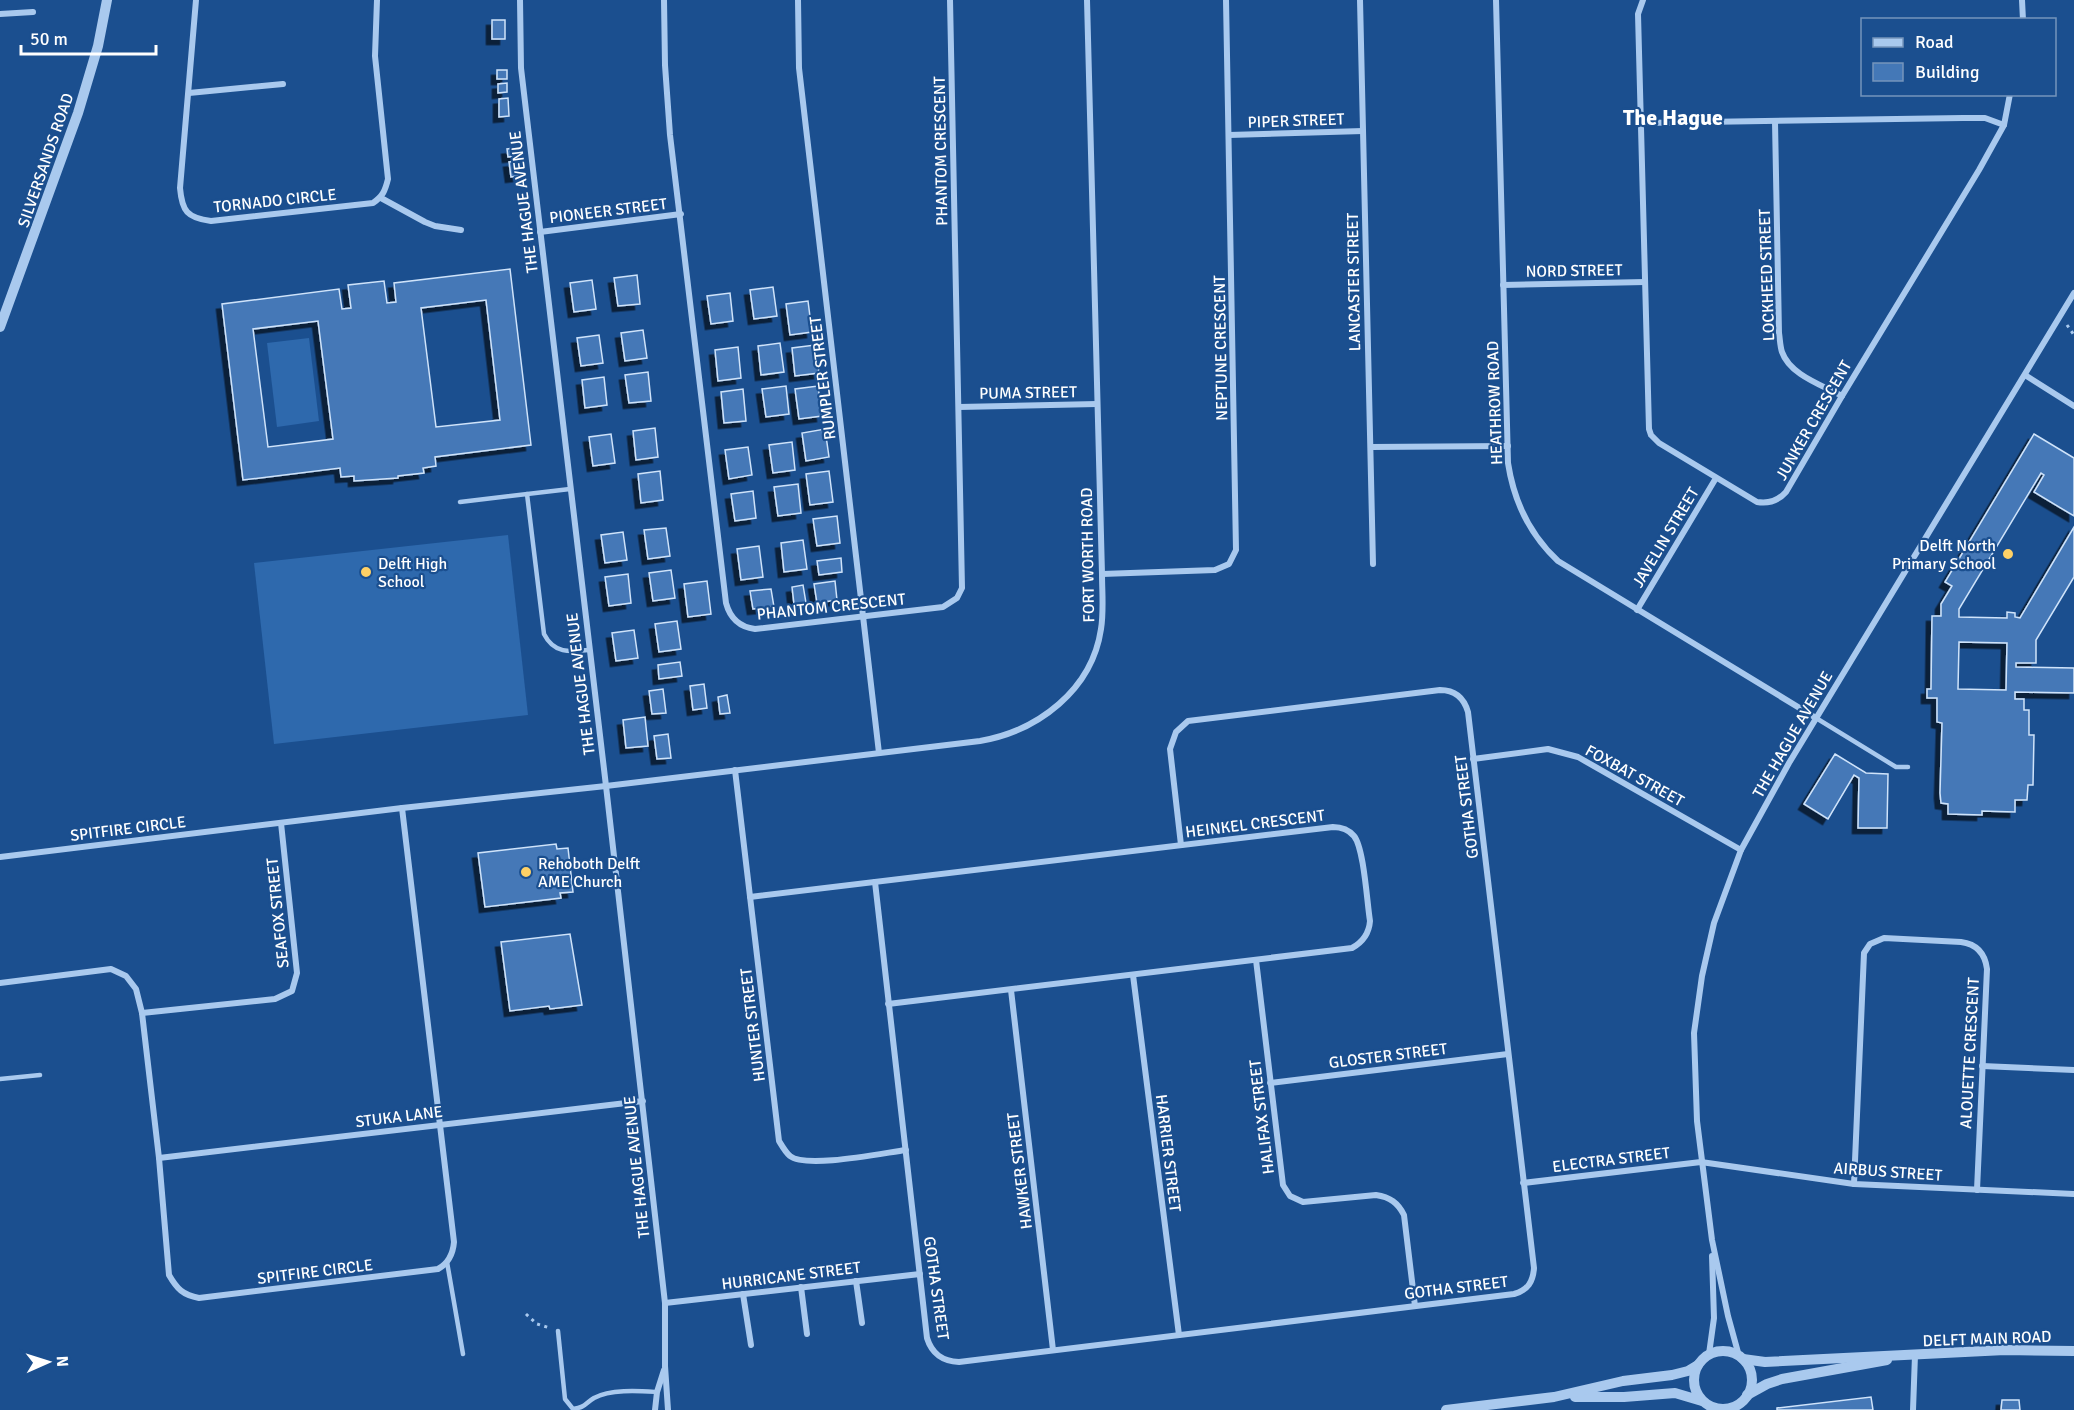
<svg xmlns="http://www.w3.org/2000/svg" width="2074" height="1410" font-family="Signika,sans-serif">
  <defs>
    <filter id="shadow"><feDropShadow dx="-5.5" dy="5.5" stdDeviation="0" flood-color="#0009"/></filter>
  </defs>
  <rect width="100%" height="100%" fill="#1b4f8f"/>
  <g fill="#2e69ad">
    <path d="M 309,338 L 319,421 L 277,427 L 267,343 Z"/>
    <path d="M 508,535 L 528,715 L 274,744 L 254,563 Z"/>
  </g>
  <g fill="#4478b7" stroke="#cfe3fa" stroke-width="1.5" fill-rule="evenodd" filter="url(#shadow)">
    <rect x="492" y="20" width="13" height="19"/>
    <rect x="497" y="70" width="10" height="9"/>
    <path d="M 507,83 L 507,92 L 498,93 L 498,84 Z"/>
    <path d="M 508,98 L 509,116 L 499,117 L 499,99 Z"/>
    <path d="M 515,148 L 516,156 L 508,157 L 507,149 Z"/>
    <path d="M 516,161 L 518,176 L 511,177 L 509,162 Z"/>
    <path d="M 510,269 L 531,445 L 435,457 L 436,466 L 423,468 L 424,473 L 398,476 L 398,478 L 354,481 L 354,476 L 341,477 L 340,468 L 243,480 L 222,304 L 339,289 L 342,309 L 351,308 L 348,285 L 384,281 L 387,303 L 396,302 L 394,283 ZM 486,300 L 500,420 L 436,427 L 421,308 ZM 318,321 L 333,439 L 268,447 L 253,329 Z"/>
    <path d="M 637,275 L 640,304 L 618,306 L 614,278 Z"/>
    <path d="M 592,280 L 596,309 L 574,312 L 570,283 Z"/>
    <path d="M 773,287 L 777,316 L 754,319 L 750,290 Z"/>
    <path d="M 730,293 L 733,321 L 711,324 L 707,296 Z"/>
    <path d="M 808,301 L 812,332 L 790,335 L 786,304 Z"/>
    <path d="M 643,330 L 647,358 L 625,361 L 621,333 Z"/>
    <path d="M 599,335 L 603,363 L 581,366 L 577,338 Z"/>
    <path d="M 780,343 L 784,372 L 761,375 L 758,346 Z"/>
    <path d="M 815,345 L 819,373 L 795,376 L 792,348 Z"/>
    <path d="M 738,347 L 741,378 L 718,381 L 715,350 Z"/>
    <path d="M 648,372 L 651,401 L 629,403 L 625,375 Z"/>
    <path d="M 604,377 L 607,405 L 585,408 L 582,380 Z"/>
    <path d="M 786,386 L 789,414 L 766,417 L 762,389 Z"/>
    <path d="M 818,386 L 822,416 L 799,419 L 795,389 Z"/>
    <path d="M 743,389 L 746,421 L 724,423 L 721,392 Z"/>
    <path d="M 655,428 L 658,457 L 636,460 L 633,431 Z"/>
    <path d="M 825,429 L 829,457 L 806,461 L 802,433 Z"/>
    <path d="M 611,434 L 615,463 L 593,466 L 589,437 Z"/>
    <path d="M 2034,434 L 2074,458 L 2074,516 L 2034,492 L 2044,475 L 2041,473 L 1959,609 L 1959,617 L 2007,618 L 2007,612 L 2015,613 L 2015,617 L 2020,618 L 2074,527 L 2074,577 L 2036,640 L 2036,663 L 2016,663 L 2016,667 L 2074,668 L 2074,693 L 2015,692 L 2015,699 L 2024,699 L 2024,710 L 2029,710 L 2029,735 L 2034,735 L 2033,785 L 2028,785 L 2027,800 L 2015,800 L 2015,812 L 1982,811 L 1982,815 L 1948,814 L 1948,804 L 1941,803 L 1940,793 L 1942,723 L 1937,722 L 1937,698 L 1927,698 L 1927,689 L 1931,689 L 1932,616 L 1941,616 L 1941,604 L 1952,586 L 1945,582 ZM 1959,642 L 2007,643 L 2006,690 L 1958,689 Z"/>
    <path d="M 792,442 L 795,470 L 773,473 L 769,445 Z"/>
    <path d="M 748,447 L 752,475 L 729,479 L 725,450 Z"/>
    <path d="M 660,471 L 663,500 L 641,503 L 638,474 Z"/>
    <path d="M 829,471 L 833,502 L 810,505 L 806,474 Z"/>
    <path d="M 798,484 L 801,513 L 778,516 L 774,487 Z"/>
    <path d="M 753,491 L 756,518 L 735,521 L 731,494 Z"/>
    <path d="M 837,516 L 840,543 L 817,546 L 813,519 Z"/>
    <path d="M 666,528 L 670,556 L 648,559 L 644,530 Z"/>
    <path d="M 623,532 L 627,560 L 605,563 L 601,535 Z"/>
    <path d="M 803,540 L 807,569 L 784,572 L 781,543 Z"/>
    <path d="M 759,546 L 763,577 L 741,580 L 737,549 Z"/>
    <path d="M 841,558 L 842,572 L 819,575 L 817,561 Z"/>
    <path d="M 671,570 L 675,598 L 653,601 L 649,573 Z"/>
    <path d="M 628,574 L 631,603 L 609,606 L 605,577 Z"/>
    <path d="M 707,581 L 711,614 L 688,617 L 684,584 Z"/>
    <path d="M 835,581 L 837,600 L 817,603 L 814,584 Z"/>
    <path d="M 803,585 L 806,603 L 794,604 L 792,587 Z"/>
    <path d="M 771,589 L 774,607 L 753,609 L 750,591 Z"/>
    <path d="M 677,621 L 681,649 L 659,652 L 655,624 Z"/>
    <path d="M 634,630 L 638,658 L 616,661 L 612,633 Z"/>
    <path d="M 680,662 L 682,676 L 659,679 L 658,665 Z"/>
    <path d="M 704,684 L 707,708 L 693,710 L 690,686 Z"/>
    <path d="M 663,689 L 666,713 L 652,714 L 649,691 Z"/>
    <path d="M 727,695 L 730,713 L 720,714 L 718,697 Z"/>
    <path d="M 645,717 L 648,746 L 626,748 L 623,720 Z"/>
    <path d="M 668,734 L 671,758 L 657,759 L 654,736 Z"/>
    <path d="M 1835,754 L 1866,773 L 1888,774 L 1887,828 L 1858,828 L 1859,778 L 1854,775 L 1828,819 L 1804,804 Z"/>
    <path d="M 556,844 L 557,849 L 568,848 L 573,892 L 560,893 L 561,898 L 485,907 L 478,853 Z"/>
    <path d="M 570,934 L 582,1005 L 550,1009 L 549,1006 L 510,1011 L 501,942 Z"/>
    <path d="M 1871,1397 L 1873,1410 L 1777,1410 L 1777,1408 Z"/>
    <path d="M 2002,1400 L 2019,1400 L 2020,1410 L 2001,1410 Z"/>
  </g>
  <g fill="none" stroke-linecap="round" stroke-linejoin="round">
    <g stroke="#a9c9ee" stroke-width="3" stroke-dasharray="3 4.5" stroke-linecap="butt">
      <path d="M 2067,325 L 2074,335"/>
      <path d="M 526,1314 L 537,1324 L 550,1328"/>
    </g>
    <g stroke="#a9c9ee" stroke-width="4.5">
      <path d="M 527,494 L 544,634 C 554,654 570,652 589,650"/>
      <path d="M 460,502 L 570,489"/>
      <path d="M 1816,718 L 1896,767 L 1908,767"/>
      <path d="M 0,1079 L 40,1075"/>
      <path d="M 447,1262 L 463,1354"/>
      <path d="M 558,1331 L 565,1399 L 573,1409 C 586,1407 584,1404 594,1398 C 611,1389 639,1391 657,1392"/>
    </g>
    <g stroke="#a9c9ee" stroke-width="6">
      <path d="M 196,0 L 180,188 C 182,211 187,218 211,221 L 373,203 C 383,196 385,191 388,179 L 375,56 L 377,0"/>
      <path d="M 520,0 L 521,68 L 606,786 L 665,1303 L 665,1366 L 668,1410"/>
      <path d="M 664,0 L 665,65 L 670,135 L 726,603 C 730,618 739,627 755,629 L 943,607 L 957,598 L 962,588 L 950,0"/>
      <path d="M 798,0 L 799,68 L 879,753"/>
      <path d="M 1360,0 L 1373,564"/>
      <path d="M 1496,0 L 1508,463 C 1514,502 1529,534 1558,561 L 1816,718"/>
      <path d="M 1643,0 L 1638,14 L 1649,429 L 1651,435 L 1659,443 L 1757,502 C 1769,504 1778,501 1786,492 L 1842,396 L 1979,170 L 2004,125 L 2010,94"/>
      <path d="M 2022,0 L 2023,20"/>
      <path d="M 0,14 L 33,12"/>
      <path d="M 189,93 L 283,84"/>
      <path d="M 1775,122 L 1779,333 C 1780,339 1780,346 1782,352 C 1790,375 1822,385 1842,396"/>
      <path d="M 1641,123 L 1963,118 L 1985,118 L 2004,125"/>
      <path d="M 1229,135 L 1363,131"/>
      <path d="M 381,198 L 425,222 L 435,226 L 461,230"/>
      <path d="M 540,232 L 681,214"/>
      <path d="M 1503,285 L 1645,282"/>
      <path d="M 2025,375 L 2074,406"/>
      <path d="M 959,407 L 1097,404"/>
      <path d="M 1371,447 L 1508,446"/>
      <path d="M 1102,574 L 1215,570 L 1229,564 L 1236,550 L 1226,0"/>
      <path d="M 1637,610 L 1716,478"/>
      <path d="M 1473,759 L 1548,749 L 1578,757 L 1741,850"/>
      <path d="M 735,770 L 779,1141 C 782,1146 786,1153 790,1156 C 806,1169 883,1153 906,1150"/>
      <path d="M 0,857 L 402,808 L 606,786 L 980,741 C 1038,731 1092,690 1101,629 C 1104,611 1102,592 1102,574 L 1087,0"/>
      <path d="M 875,882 L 927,1338 C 932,1354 942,1361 959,1362 L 1514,1294 C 1528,1290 1533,1282 1534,1268 L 1468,712 C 1464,698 1455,690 1440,690 L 1188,721 L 1176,732 L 1170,749 L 1181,845"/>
      <path d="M 750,897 L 1333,827 C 1341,827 1349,830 1354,836 C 1364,848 1367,903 1370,921 C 1369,934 1363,942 1352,948 L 888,1004"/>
      <path d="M 1256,960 L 1283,1185 L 1290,1196 L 1303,1202 L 1376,1195 C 1390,1197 1398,1203 1404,1215 L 1415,1306"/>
      <path d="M 1133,975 L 1179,1335"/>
      <path d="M 0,983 L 111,969 L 126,976 L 136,989 L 142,1013 L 159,1158 L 169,1275 C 177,1289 183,1295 199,1298 L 438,1269 C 449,1263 453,1254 454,1242 L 402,808"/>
      <path d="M 1011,990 L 1053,1350"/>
      <path d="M 142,1013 L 275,999 L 292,991 L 297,973 L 281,823"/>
      <path d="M 1982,1066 L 2074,1070"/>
      <path d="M 1270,1083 L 1508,1054"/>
      <path d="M 159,1158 L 643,1101"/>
      <path d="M 1523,1183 L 1701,1162 L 1854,1184 L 2074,1194"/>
      <path d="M 1854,1184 L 1864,953 L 1870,944 L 1884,938 L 1961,942 C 1976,944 1985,953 1987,969 L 1977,1190"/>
      <path d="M 856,1281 L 862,1323"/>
      <path d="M 801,1287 L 807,1334"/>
      <path d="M 743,1294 L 751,1345"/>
      <path d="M 665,1303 L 920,1274"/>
      <path d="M 1709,1354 L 1714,1318 L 1712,1256"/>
      <path d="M 1739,1356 L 1728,1316 L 1712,1240 L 1697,1121 L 1694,1033 L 1702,976 L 1714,923 L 1741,850 L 1789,763 L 2074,293"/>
      <path d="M 1710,1406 L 1711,1410"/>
      <path d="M 655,1410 L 657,1392 L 664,1370"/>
      <path d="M 1734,1410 L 1738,1404"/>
      <path d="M 1913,1410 L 1915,1355"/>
    </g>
    <g stroke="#a9c9ee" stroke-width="10">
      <path d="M 0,327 L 78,113 L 98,46 L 107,0"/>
      <circle cx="1723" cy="1380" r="29"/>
      <path d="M 1743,1359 L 1765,1362 L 2005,1350 L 2074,1351"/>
      <path d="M 1747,1395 L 1767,1384 L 1782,1379 L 1887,1360"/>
      <path d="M 1575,1397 L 1624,1397 L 1675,1393 L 1702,1401"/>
      <path d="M 1446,1410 L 1554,1397 L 1623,1381 L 1672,1375 L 1688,1371 L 1698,1365"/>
    </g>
  </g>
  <g fill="#ffd166" stroke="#1b4f8f" stroke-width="2">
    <circle cx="2008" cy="554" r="6"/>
    <circle cx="366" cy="572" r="6"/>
    <circle cx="526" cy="872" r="6"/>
  </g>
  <g text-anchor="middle" stroke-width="4.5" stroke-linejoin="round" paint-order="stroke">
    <g font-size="16" fill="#fff" stroke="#1b4f8f">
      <text transform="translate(1296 120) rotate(-2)" y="6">PIPER STREET</text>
      <text transform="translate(940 151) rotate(-91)" y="6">PHANTOM CRESCENT</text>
      <text transform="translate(45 160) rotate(-71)" y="6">SILVERSANDS ROAD</text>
      <text transform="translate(275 200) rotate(-6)" y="6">TORNADO CIRCLE</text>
      <text transform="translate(523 202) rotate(-97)" y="6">THE HAGUE AVENUE</text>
      <text transform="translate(608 210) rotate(-7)" y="6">PIONEER STREET</text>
      <text transform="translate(1574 270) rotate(-1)" y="6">NORD STREET</text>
      <text transform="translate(1766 275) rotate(-92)" y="6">LOCKHEED STREET</text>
      <text transform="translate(1353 282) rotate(-91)" y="6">LANCASTER STREET</text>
      <text transform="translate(1220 348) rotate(-91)" y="6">NEPTUNE CRESCENT</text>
      <text transform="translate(822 378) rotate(-97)" y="6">RUMPLER STREET</text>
      <text transform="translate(1028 392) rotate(-1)" y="6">PUMA STREET</text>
      <text transform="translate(1494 403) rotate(-92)" y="6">HEATHROW ROAD</text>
      <text transform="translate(1813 420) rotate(-60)" y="6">JUNKER CRESCENT</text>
      <text transform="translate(1665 537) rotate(-59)" y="6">JAVELIN STREET</text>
      <text transform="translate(1087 555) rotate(-91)" y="6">FORT WORTH ROAD</text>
      <text transform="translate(831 606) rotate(-6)" y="6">PHANTOM CRESCENT</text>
      <text transform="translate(580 684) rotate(-97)" y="6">THE HAGUE AVENUE</text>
      <text transform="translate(1792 734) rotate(-60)" y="6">THE HAGUE AVENUE</text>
      <text transform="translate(1635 775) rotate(29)" y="6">FOXBAT STREET</text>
      <text transform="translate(1466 807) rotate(-97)" y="6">GOTHA STREET</text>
      <text transform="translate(1255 823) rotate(-7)" y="6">HEINKEL CRESCENT</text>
      <text transform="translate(128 828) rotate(-7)" y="6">SPITFIRE CIRCLE</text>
      <text transform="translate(277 913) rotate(-96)" y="6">SEAFOX STREET</text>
      <text transform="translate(752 1025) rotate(-97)" y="6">HUNTER STREET</text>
      <text transform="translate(1969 1053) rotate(-87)" y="6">ALOUETTE CRESCENT</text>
      <text transform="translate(1388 1055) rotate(-7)" y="6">GLOSTER STREET</text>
      <text transform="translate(399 1116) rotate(-7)" y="6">STUKA LANE</text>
      <text transform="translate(1261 1117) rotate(-97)" y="6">HALIFAX STREET</text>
      <text transform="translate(1169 1153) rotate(83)" y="6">HARRIER STREET</text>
      <text transform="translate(1611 1159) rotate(-7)" y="6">ELECTRA STREET</text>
      <text transform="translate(636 1167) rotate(-96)" y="6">THE HAGUE AVENUE</text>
      <text transform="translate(1019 1171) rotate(-97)" y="6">HAWKER STREET</text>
      <text transform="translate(1888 1171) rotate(4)" y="6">AIRBUS STREET</text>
      <text transform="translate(315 1271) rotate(-7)" y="6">SPITFIRE CIRCLE</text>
      <text transform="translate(791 1275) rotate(-7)" y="6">HURRICANE STREET</text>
      <text transform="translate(1456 1287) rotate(-7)" y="6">GOTHA STREET</text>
      <text transform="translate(937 1288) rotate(82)" y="6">GOTHA STREET</text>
      <text transform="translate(1987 1338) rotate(-2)" y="6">DELFT MAIN ROAD</text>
    </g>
    <g font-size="16" fill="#fff" stroke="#1b4f8f" text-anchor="start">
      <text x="1996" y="551" text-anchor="end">Delft North<tspan x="1996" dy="18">Primary School</tspan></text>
      <text x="378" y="569">Delft High<tspan x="378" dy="18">School</tspan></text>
      <text x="538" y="869">Rehoboth Delft<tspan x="538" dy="18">AME Church</tspan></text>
    </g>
    <g font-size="22" font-weight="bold" fill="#fff" stroke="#1b4f8f">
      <text x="1673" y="125">The Hague</text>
    </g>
  </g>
  <rect x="1861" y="18" width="195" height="78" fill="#1b4f8f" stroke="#7695bc" stroke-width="1.5"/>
  <rect x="1873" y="38" width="30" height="9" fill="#a9c9ee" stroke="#7695bc" stroke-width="1.5"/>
  <text x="1915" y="48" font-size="18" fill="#ffffff">Road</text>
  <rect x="1873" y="63" width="30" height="18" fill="#4478b7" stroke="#7695bc" stroke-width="1.5"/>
  <text x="1915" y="78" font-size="18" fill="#ffffff">Building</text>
  <g transform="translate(48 1362) rotate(87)" stroke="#1b4f8f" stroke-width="4.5" paint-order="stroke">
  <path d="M0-4.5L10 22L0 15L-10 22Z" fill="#ffffff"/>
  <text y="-9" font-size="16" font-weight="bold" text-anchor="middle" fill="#ffffff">N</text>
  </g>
  <path d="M21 45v9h135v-9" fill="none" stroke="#ffffff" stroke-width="3"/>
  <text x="30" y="45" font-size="18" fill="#ffffff" stroke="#1b4f8f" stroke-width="4.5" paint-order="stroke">50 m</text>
</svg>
